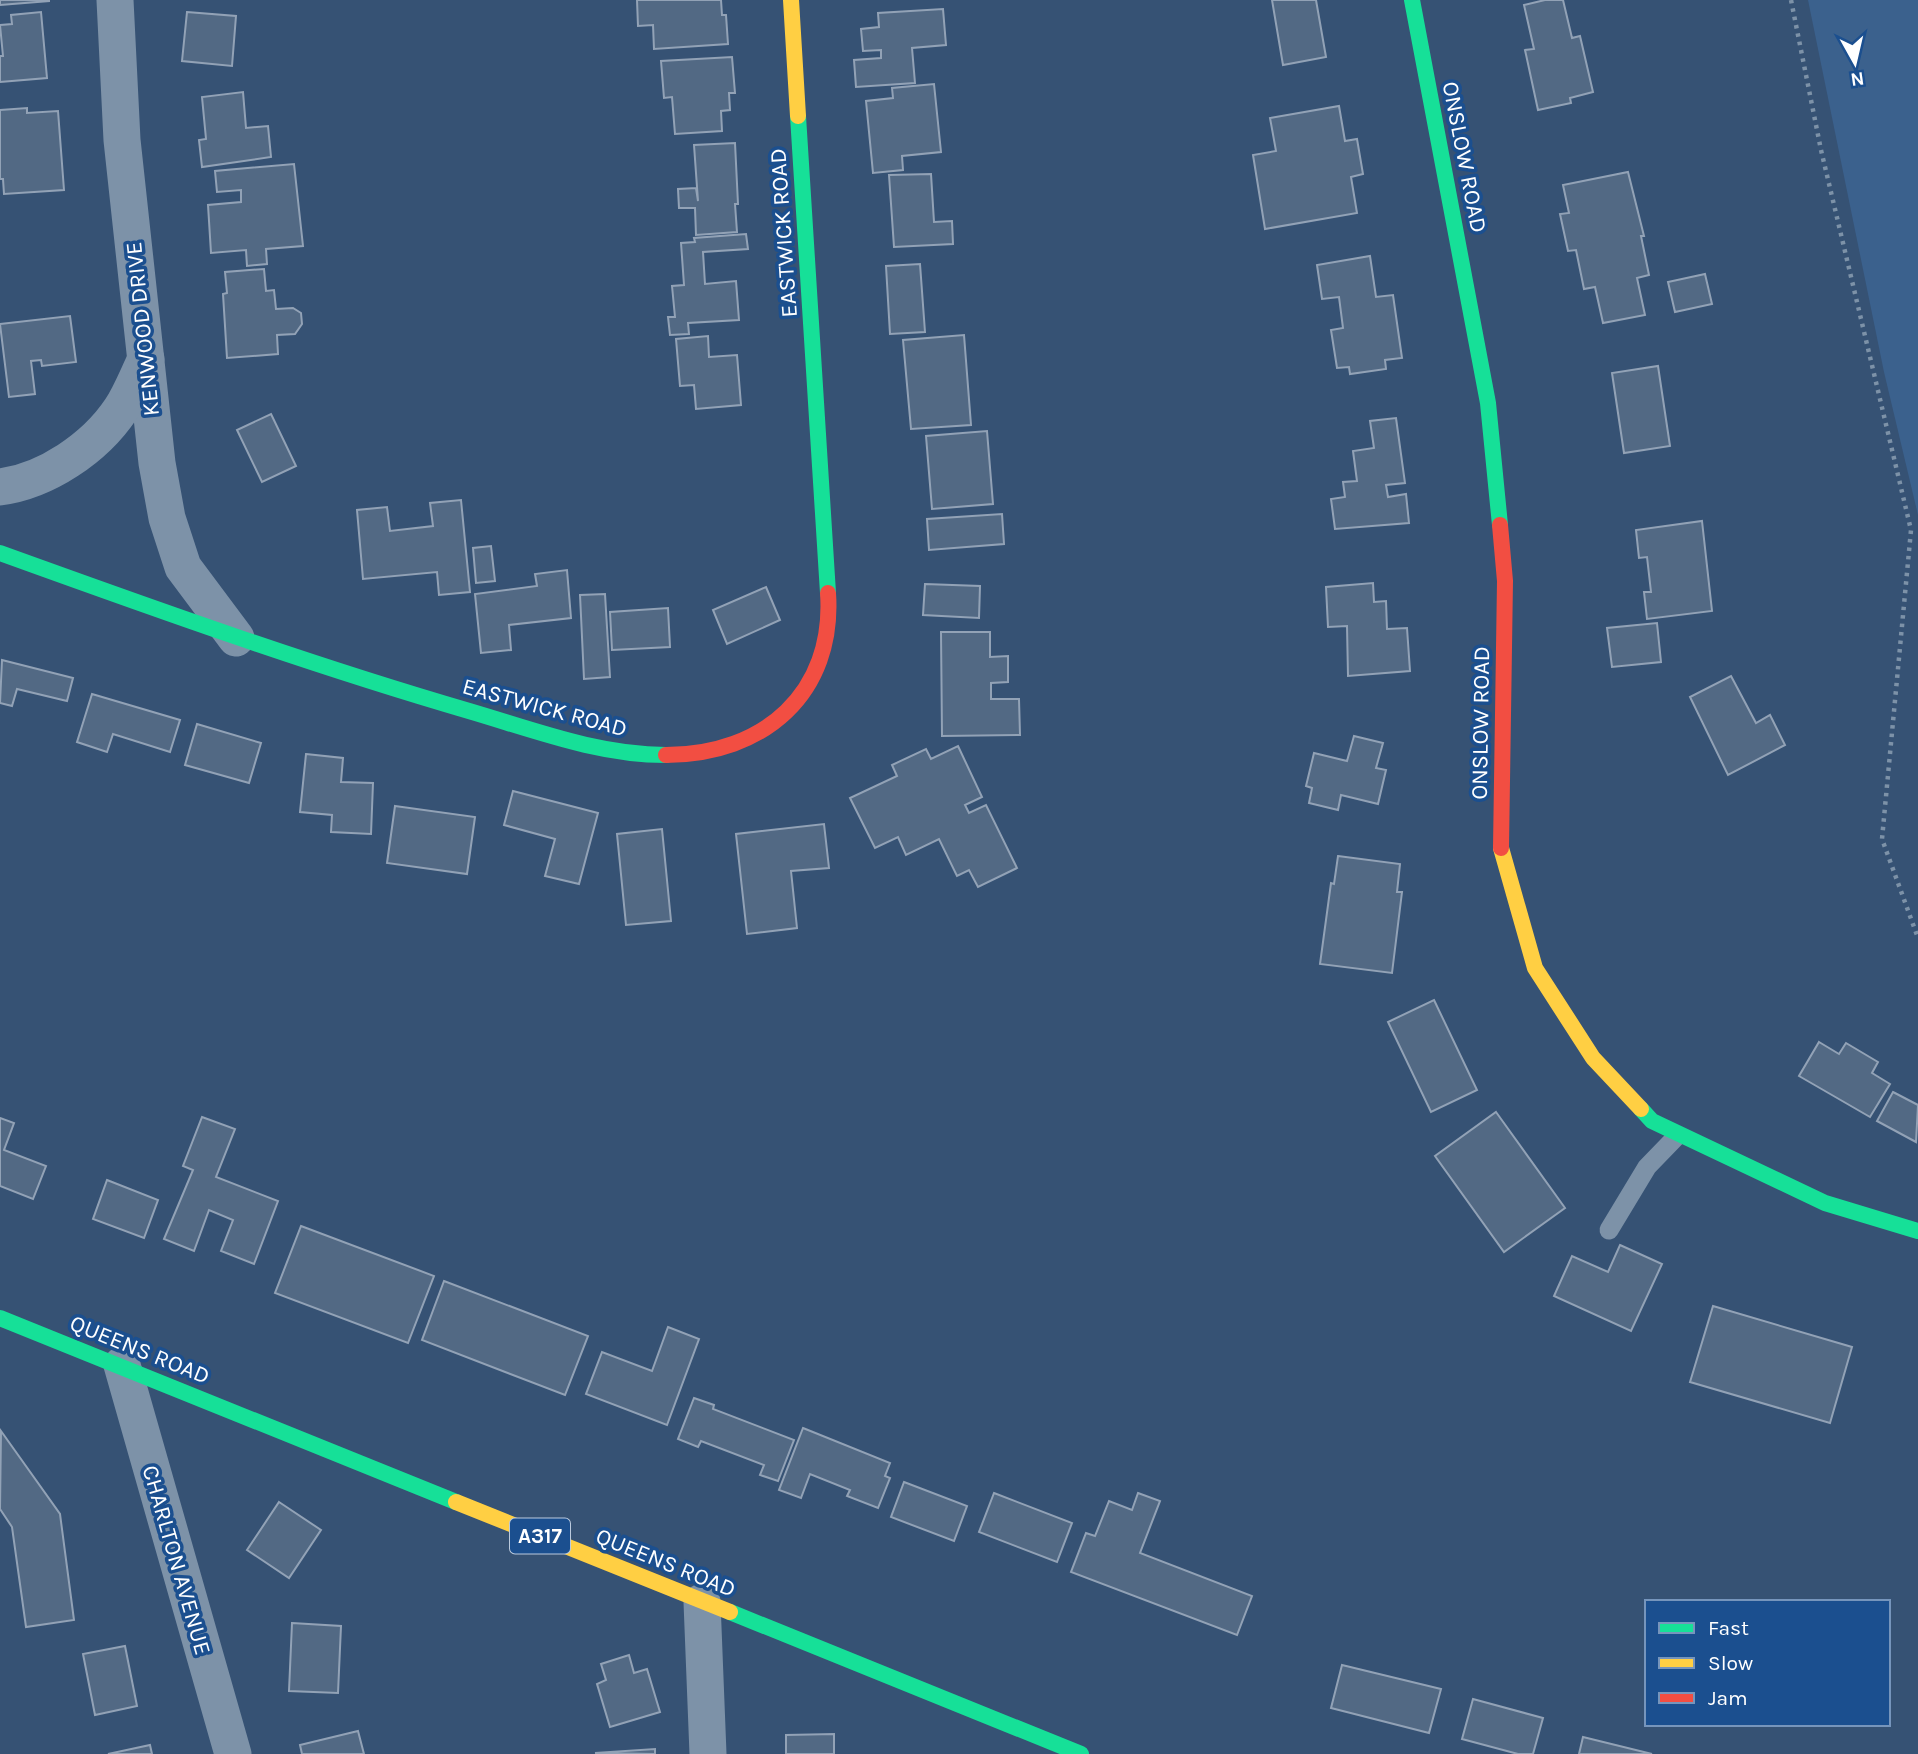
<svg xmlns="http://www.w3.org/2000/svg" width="1918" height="1754" font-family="Karla,sans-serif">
  <rect width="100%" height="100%" fill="#365274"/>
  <path fill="#3b618d" d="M 1808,0 L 1918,0 L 1918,515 L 1884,372 Z"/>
  <g fill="#526984" stroke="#92a2b6" stroke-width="2">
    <path d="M 0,0 L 49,0 L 49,1 L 0,5 Z"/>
    <path d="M 637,0 L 721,0 L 722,15 L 726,15 L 728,44 L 654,49 L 653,25 L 638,26 Z"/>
    <path d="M 1272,0 L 1316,0 L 1326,57 L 1283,65 Z"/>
    <path d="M 1545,0 L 1563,0 L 1572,38 L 1580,36 L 1593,92 L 1570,98 L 1571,103 L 1538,110 L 1525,50 L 1534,49 L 1524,5 Z"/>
    <path d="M 943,9 L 946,45 L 912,48 L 915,83 L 856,87 L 854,60 L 881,58 L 881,50 L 863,51 L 861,29 L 879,27 L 878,13 Z"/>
    <path d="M 41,12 L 47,78 L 0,82 L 0,56 L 3,56 L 0,25 L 12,24 L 11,15 Z"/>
    <path d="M 187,12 L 236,16 L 232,66 L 182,61 Z"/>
    <path d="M 732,57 L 735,93 L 729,93 L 730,110 L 721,111 L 722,131 L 675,134 L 672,97 L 664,98 L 661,61 Z"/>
    <path d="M 934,84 L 941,152 L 902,156 L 903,170 L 873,173 L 866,101 L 893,98 L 892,88 Z"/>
    <path d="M 243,92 L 246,128 L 268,126 L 271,157 L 202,167 L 199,140 L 206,139 L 202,97 Z"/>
    <path d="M 1339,106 L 1345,141 L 1357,139 L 1363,174 L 1351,177 L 1357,213 L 1265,229 L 1253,155 L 1276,151 L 1270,118 Z"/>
    <path d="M 27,108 L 27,113 L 58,111 L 64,190 L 4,194 L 3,179 L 0,179 L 0,110 Z"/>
    <path d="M 735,143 L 738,204 L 735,204 L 737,232 L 696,235 L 695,208 L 679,208 L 678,189 L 696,188 L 698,201 L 694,145 Z"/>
    <path d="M 294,164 L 303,246 L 266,249 L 267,264 L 247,266 L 246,250 L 211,253 L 208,205 L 241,202 L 241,190 L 217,192 L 215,171 Z"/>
    <path d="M 1628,172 L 1644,236 L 1641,236 L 1649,275 L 1637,278 L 1645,315 L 1603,323 L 1595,287 L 1584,289 L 1576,250 L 1568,251 L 1560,214 L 1569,213 L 1563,185 Z"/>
    <path d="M 931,174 L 934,222 L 952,221 L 953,244 L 894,247 L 889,175 Z"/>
    <path d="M 746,234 L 748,249 L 703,252 L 705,284 L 736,281 L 739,320 L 688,323 L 689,334 L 670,335 L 668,317 L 675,317 L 672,286 L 684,285 L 681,243 L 695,242 L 694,238 Z"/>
    <path d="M 1370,256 L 1376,297 L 1393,295 L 1402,358 L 1385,360 L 1386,369 L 1350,374 L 1349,367 L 1337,368 L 1331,330 L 1343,328 L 1339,297 L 1322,299 L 1317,265 Z"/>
    <path d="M 920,264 L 925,332 L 890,334 L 886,266 Z"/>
    <path d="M 264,269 L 266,291 L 274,290 L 276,309 L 293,308 L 301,313 L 302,324 L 295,334 L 277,335 L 278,354 L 227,358 L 223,294 L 227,293 L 225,272 Z"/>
    <path d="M 1705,274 L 1712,304 L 1675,312 L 1668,282 Z"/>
    <path d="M 70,316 L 76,362 L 42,366 L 41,360 L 31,361 L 35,394 L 9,397 L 0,324 Z"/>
    <path d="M 964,335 L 971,425 L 911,429 L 903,340 Z"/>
    <path d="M 708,336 L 709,357 L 737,355 L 741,405 L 696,409 L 694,385 L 680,386 L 676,339 Z"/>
    <path d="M 1658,366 L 1670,446 L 1624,453 L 1612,373 Z"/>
    <path d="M 271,414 L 296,466 L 262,482 L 237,430 Z"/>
    <path d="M 1396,418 L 1405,483 L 1386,485 L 1388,497 L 1406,494 L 1409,523 L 1335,529 L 1331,499 L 1345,497 L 1343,482 L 1357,481 L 1353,451 L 1374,448 L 1370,421 Z"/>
    <path d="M 987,431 L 993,504 L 932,509 L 926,436 Z"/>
    <path d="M 461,500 L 470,592 L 439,595 L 437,572 L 363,579 L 357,510 L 387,507 L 390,531 L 433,526 L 430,503 Z"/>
    <path d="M 1002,514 L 1004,544 L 929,550 L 927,519 Z"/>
    <path d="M 1702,521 L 1712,611 L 1647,619 L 1644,592 L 1651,592 L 1647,557 L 1639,558 L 1636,530 Z"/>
    <path d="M 491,546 L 495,581 L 476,583 L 473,548 Z"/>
    <path d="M 567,570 L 571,618 L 509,625 L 511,650 L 481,653 L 475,594 L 537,586 L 535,574 Z"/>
    <path d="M 1373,583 L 1374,602 L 1386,601 L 1387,629 L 1407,628 L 1410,671 L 1348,676 L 1347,626 L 1328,627 L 1326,587 Z"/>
    <path d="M 925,584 L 980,586 L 979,618 L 923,615 Z"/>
    <path d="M 766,587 L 780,620 L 727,644 L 713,610 Z"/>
    <path d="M 605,594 L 610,677 L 584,679 L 580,595 Z"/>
    <path d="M 668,608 L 670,647 L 612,650 L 610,612 Z"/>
    <path d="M 1657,623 L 1661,662 L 1612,667 L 1607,628 Z"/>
    <path d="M 941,632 L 990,632 L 990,657 L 1008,656 L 1008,682 L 991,683 L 991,699 L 1019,699 L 1020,735 L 942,736 Z"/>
    <path d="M 2,660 L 73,678 L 67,701 L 17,689 L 12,706 L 0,703 Z"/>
    <path d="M 1731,676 L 1756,723 L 1770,715 L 1785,745 L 1728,775 L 1690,697 Z"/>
    <path d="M 92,694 L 180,720 L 170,752 L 113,734 L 107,752 L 77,742 Z"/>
    <path d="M 197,724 L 261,743 L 249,783 L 185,765 Z"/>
    <path d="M 1354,736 L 1383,743 L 1376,768 L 1386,770 L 1378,804 L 1341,795 L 1338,810 L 1309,803 L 1312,788 L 1306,786 L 1314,753 L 1347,761 Z"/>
    <path d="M 958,746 L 982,797 L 965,805 L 969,813 L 986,805 L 1017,868 L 978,887 L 969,870 L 957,876 L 939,839 L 906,855 L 898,837 L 875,848 L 850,798 L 897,776 L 892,765 L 926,749 L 931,759 Z"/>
    <path d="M 306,754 L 343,758 L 341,782 L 373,783 L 371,834 L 331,832 L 332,815 L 300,812 Z"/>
    <path d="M 513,791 L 598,813 L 579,884 L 545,876 L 555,839 L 504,825 Z"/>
    <path d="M 395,806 L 475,817 L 467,874 L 387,863 Z"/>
    <path d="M 824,824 L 829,868 L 791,871 L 797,928 L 747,934 L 736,834 Z"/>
    <path d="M 662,829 L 671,921 L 626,925 L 617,834 Z"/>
    <path d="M 1338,856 L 1400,864 L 1397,892 L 1402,892 L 1392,973 L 1320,964 L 1331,883 L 1334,884 Z"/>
    <path d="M 1434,1000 L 1477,1090 L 1431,1112 L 1388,1022 Z"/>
    <path d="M 1819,1042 L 1839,1054 L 1846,1043 L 1878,1062 L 1872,1073 L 1890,1084 L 1870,1117 L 1799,1076 Z"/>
    <path d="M 1893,1092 L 1918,1105 L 1916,1142 L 1877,1121 Z"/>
    <path d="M 1496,1112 L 1565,1208 L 1504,1252 L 1435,1156 Z"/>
    <path d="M 202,1117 L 235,1129 L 216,1177 L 278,1201 L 254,1264 L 221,1251 L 233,1220 L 209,1210 L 194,1251 L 164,1239 L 193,1170 L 183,1166 Z"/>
    <path d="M 0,1118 L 14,1123 L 4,1150 L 46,1166 L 33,1199 L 0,1186 Z"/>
    <path d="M 107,1180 L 158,1200 L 144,1238 L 93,1219 Z"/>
    <path d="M 301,1226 L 434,1276 L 408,1343 L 275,1293 Z"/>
    <path d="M 1620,1245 L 1662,1264 L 1631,1331 L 1554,1296 L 1572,1256 L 1608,1272 Z"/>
    <path d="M 444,1281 L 588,1336 L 565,1395 L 422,1340 Z"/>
    <path d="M 1713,1306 L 1852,1347 L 1830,1423 L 1690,1382 Z"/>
    <path d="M 668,1327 L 699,1339 L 667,1425 L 586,1394 L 602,1352 L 652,1371 Z"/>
    <path d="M 694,1398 L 714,1405 L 713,1409 L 794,1440 L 778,1481 L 760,1475 L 764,1465 L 701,1441 L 698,1447 L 678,1439 Z"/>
    <path d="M 803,1428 L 890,1463 L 885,1476 L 890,1478 L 878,1508 L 847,1496 L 850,1490 L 810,1474 L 801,1498 L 779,1490 Z"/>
    <path d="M 1,1431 L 60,1514 L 74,1620 L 26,1627 L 12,1527 L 0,1509 Z"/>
    <path d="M 904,1482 L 967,1506 L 954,1541 L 891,1517 Z"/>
    <path d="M 994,1493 L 1072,1523 L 1057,1562 L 979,1532 Z"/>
    <path d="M 1138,1493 L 1160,1501 L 1140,1553 L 1252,1596 L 1237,1635 L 1071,1572 L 1086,1533 L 1095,1536 L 1109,1501 L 1132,1510 Z"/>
    <path d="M 279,1502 L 321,1530 L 289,1578 L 247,1550 Z"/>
    <path d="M 292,1623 L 341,1626 L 338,1693 L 289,1691 Z"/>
    <path d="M 125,1646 L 137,1706 L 95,1715 L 83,1654 Z"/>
    <path d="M 629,1655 L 634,1673 L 647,1669 L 660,1712 L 610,1727 L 597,1684 L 606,1680 L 601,1664 Z"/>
    <path d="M 1342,1665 L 1441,1689 L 1429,1733 L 1331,1708 Z"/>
    <path d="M 1473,1699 L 1543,1718 L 1533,1754 L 1518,1754 L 1462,1739 Z"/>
    <path d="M 358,1731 L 364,1754 L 302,1754 L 300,1745 Z"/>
    <path d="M 834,1734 L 834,1754 L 786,1754 L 786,1735 Z"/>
    <path d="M 1583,1737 L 1652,1754 L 1579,1754 Z"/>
    <path d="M 150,1745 L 152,1754 L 108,1754 Z"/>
    <path d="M 655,1749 L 655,1754 L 595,1753 Z"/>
  </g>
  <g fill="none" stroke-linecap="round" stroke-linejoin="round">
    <path stroke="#7d92a8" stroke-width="4.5" stroke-dasharray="3.5 5" stroke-linecap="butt" d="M 1791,0 L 1821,150 L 1911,530 L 1882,839 L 1918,938"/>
    <path stroke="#7d92a8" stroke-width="19" d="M 1609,1230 L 1647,1167 L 1677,1136"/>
    <g stroke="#7d92a8" stroke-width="37">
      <path d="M 115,0 L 122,140 L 157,463 L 167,518 L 183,567 L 236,638"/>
      <path d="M 0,487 C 46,481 95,448 121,409 C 131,394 138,375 146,359"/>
      <path d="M 122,1365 L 233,1754"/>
      <path d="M 702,1602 L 708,1754"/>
    </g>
    <g stroke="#16e098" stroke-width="16">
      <path d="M 1412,0 L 1488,403 L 1500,525"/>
      <path d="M 798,116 L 828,593"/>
      <path d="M 0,553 C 155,609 311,665 469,711 C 534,730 598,755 666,755"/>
      <path d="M 1641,1109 L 1652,1121 L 1825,1203 L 1918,1231"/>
      <path d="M 0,1318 L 456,1502"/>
      <path d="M 730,1612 L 1081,1754"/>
    </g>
    <g stroke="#ffcf43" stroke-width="16">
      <path d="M 791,0 L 798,116"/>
      <path d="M 1501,848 L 1535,968 L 1593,1058 L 1641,1109"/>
      <path d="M 456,1502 L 730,1612"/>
    </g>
    <g stroke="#f24e42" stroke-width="16">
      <path d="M 1500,525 L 1505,581 L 1501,848"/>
      <path d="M 666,755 C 764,755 835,693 828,593"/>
    </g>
  </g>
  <g text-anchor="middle" stroke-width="7" stroke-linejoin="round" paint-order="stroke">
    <rect fill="#1b4f8f" stroke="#bbcadd" stroke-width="2" x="510" y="1518.5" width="60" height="35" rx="5"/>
    <g font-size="21" font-weight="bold" fill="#fff">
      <text x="540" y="1543">A317</text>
    </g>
    <g font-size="23" fill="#fff" stroke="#1b4f8f">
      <text transform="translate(1465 157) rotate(79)" y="8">ONSLOW ROAD</text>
      <text transform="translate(783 233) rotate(-94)" y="8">EASTWICK ROAD</text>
      <text transform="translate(142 329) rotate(-96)" y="8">KENWOOD DRIVE</text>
      <text transform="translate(545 707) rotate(15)" y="8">EASTWICK ROAD</text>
      <text transform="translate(1480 723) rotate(-89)" y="8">ONSLOW ROAD</text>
      <text transform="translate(140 1349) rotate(22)" y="8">QUEENS ROAD</text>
      <text transform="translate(177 1560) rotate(74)" y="8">CHARLTON AVENUE</text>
      <text transform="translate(666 1562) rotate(22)" y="8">QUEENS ROAD</text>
    </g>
  </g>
  <rect x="1645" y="1600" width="245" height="126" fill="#1b4f8f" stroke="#7695bc" stroke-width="2"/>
  <rect x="1659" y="1623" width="35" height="10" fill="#16e098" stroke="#7695bc" stroke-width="2"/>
  <text x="1708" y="1635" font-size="21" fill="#ffffff">Fast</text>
  <rect x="1659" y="1658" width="35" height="10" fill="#ffcf43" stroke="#7695bc" stroke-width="2"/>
  <text x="1708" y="1670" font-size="21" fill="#ffffff">Slow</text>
  <rect x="1659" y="1693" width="35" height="10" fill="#f24e42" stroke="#7695bc" stroke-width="2"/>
  <text x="1708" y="1705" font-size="21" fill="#ffffff">Jam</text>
  <g transform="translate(1855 63) rotate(172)" stroke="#1b4f8f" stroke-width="5" paint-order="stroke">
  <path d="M0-5L12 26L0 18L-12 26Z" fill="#ffffff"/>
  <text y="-10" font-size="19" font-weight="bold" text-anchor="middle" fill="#ffffff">N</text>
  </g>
</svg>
